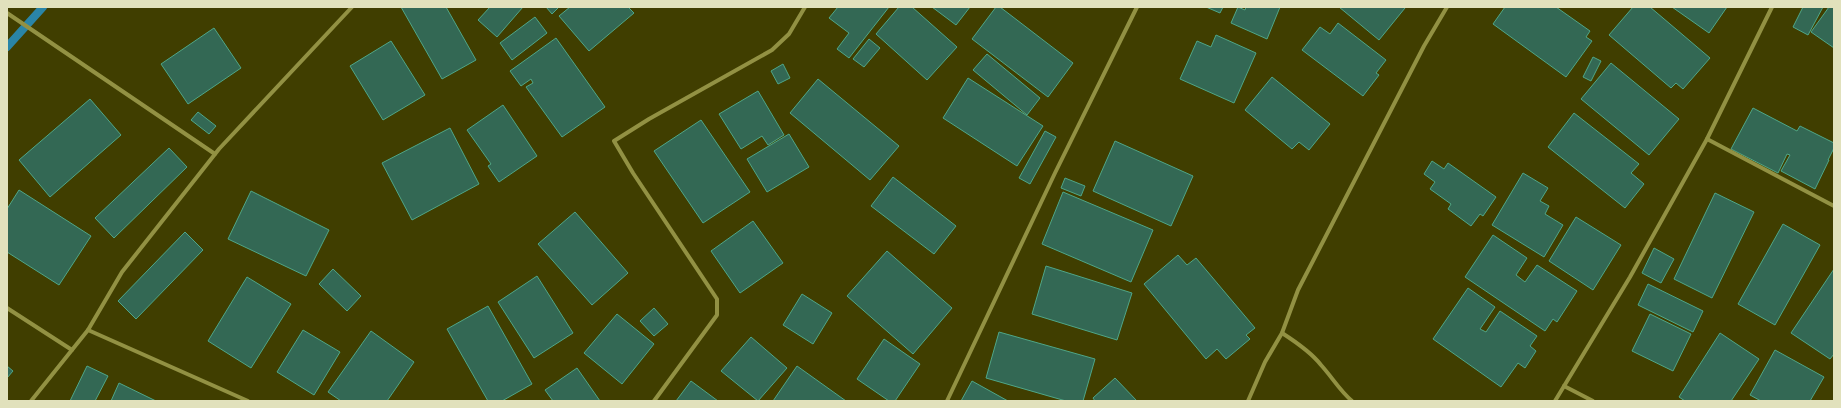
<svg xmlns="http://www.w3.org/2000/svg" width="1841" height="408" font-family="'Zilla Slab',serif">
  <rect width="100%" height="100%" fill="#403e00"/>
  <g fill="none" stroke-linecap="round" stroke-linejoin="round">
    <path stroke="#2a85a7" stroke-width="8" d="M 7,47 L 43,7"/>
  </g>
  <g fill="#336854" stroke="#4fa687">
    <path d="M 401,7 L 446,7 L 476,60 L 442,79 Z"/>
    <path d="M 490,7 L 523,7 L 497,37 L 478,20 Z"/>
    <path d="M 546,7 L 559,7 L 552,14 Z"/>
    <path d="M 570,7 L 628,7 L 634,13 L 589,51 L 559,16 Z"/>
    <path d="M 838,7 L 889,7 L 849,58 L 837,49 L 849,33 L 829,18 Z"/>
    <path d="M 899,7 L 912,7 L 957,47 L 927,80 L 876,34 Z"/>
    <path d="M 932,7 L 970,7 L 956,25 Z"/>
    <path d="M 996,7 L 1000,7 L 1073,63 L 1048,97 L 972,39 Z"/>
    <path d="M 1206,7 L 1223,7 L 1220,13 Z"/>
    <path d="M 1238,7 L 1245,10 L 1246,7 L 1280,7 L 1267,39 L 1231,23 Z"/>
    <path d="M 1339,7 L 1403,7 L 1405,8 L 1379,40 Z"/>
    <path d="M 1505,7 L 1556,7 L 1590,31 L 1586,37 L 1592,41 L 1566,77 L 1493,24 Z"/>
    <path d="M 1633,7 L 1650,7 L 1710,58 L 1683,89 L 1676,83 L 1671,88 L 1609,35 Z"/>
    <path d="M 1672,7 L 1727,7 L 1709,33 Z"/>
    <path d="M 1803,7 L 1823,7 L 1808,35 L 1793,27 Z"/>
    <path d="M 1829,7 L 1834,7 L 1834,48 L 1811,32 Z"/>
    <path d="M 535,17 L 547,33 L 512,60 L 500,43 Z"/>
    <path d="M 1338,23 L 1386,60 L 1376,73 L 1379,75 L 1363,96 L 1302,50 L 1320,27 L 1330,34 Z"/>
    <path d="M 214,28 L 241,68 L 188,104 L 161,64 Z"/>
    <path d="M 1216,35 L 1256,53 L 1234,103 L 1180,79 L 1197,41 L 1211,47 Z"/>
    <path d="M 556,38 L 605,107 L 562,137 L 526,87 L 533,83 L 531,79 L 521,86 L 510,71 Z"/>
    <path d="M 869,39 L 880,48 L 864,67 L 853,59 Z"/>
    <path d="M 391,41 L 425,95 L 383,120 L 350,66 Z"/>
    <path d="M 987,54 L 1040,98 L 1027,115 L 973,70 Z"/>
    <path d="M 1593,57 L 1601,61 L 1591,81 L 1583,77 Z"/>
    <path d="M 1611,63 L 1679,119 L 1649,155 L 1581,99 Z"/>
    <path d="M 783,64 L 790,78 L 778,84 L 771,71 Z"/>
    <path d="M 1272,77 L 1330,124 L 1309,150 L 1299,142 L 1292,149 L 1245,110 Z"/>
    <path d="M 968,78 L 1043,126 L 1017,166 L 943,118 Z"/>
    <path d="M 818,79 L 899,146 L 870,180 L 790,113 Z"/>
    <path d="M 758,91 L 784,135 L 768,145 L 762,136 L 741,149 L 719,114 Z"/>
    <path d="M 90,99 L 121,135 L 50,197 L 19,160 Z"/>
    <path d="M 503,105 L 537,156 L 499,182 L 488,166 L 491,164 L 467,130 Z"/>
    <path d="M 1753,108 L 1797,131 L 1800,126 L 1834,143 L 1834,148 L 1828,160 L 1829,160 L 1815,189 L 1781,171 L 1790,155 L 1787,154 L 1778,173 L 1731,149 Z"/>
    <path d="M 198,112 L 216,126 L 209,134 L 191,120 Z"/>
    <path d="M 1574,113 L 1639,164 L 1631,173 L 1644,184 L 1625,208 L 1548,147 Z"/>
    <path d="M 701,120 L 750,192 L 703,223 L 654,151 Z"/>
    <path d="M 450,128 L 479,184 L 412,220 L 382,163 Z"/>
    <path d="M 1045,131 L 1056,137 L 1030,184 L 1019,178 Z"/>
    <path d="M 789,134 L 809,167 L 767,192 L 747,159 Z"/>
    <path d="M 1115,141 L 1193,176 L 1171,226 L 1093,191 Z"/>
    <path d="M 169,148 L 187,167 L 114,238 L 95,218 Z"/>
    <path d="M 1432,161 L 1444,169 L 1448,163 L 1496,197 L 1483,216 L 1480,214 L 1471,226 L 1448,209 L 1451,204 L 1430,189 L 1435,182 L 1424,174 Z"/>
    <path d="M 1523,173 L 1548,188 L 1540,201 L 1549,206 L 1545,214 L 1563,225 L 1544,257 L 1492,225 Z"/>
    <path d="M 893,177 L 956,226 L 934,254 L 871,206 Z"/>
    <path d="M 1065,178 L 1085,186 L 1081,196 L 1061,188 Z"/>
    <path d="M 19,190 L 91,236 L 59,285 L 7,252 L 7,209 Z"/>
    <path d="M 251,191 L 329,230 L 306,276 L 228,239 Z"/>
    <path d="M 1063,192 L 1153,230 L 1131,282 L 1042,244 Z"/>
    <path d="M 1715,193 L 1754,212 L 1712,298 L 1674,279 Z"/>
    <path d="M 575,212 L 628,273 L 592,305 L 538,244 Z"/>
    <path d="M 1576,217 L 1621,245 L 1593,290 L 1549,261 Z"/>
    <path d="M 753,221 L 783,263 L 740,293 L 711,251 Z"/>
    <path d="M 1783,224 L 1820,245 L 1775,325 L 1738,304 Z"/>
    <path d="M 185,232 L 203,250 L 136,319 L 118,301 Z"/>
    <path d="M 1493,235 L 1527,258 L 1516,275 L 1525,282 L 1537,265 L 1577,291 L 1557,322 L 1553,319 L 1545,331 L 1465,277 Z"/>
    <path d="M 1654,248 L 1674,259 L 1661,283 L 1642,273 Z"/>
    <path d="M 887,251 L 952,308 L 913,354 L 847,296 Z"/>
    <path d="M 1178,255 L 1187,265 L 1196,258 L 1255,328 L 1246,335 L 1250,339 L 1226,359 L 1217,349 L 1206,359 L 1144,284 Z"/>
    <path d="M 1046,266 L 1132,293 L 1117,340 L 1032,314 Z"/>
    <path d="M 333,269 L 361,296 L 347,311 L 319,284 Z"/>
    <path d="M 1834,269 L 1834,354 L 1830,359 L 1791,333 Z"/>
    <path d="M 537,276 L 573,333 L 534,358 L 498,302 Z"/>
    <path d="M 247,277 L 291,304 L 251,368 L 208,341 Z"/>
    <path d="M 1648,284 L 1703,311 L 1693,332 L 1638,305 Z"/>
    <path d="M 1468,288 L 1495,307 L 1480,329 L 1486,332 L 1500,311 L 1537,336 L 1530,346 L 1536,351 L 1525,368 L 1518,363 L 1501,387 L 1433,339 Z"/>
    <path d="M 802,294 L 832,313 L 813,344 L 783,325 Z"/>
    <path d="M 488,306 L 532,384 L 502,401 L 488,401 L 447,329 Z"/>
    <path d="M 654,308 L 668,324 L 654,336 L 640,321 Z"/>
    <path d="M 617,314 L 654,344 L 622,384 L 584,353 Z"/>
    <path d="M 1650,314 L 1691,334 L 1673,371 L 1632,351 Z"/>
    <path d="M 303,330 L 340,352 L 314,395 L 277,372 Z"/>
    <path d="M 371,331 L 414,362 L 387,401 L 341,401 L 328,392 Z"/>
    <path d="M 999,332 L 1095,359 L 1083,401 L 1066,401 L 986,378 Z"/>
    <path d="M 1720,333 L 1759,359 L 1731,401 L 1685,401 L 1679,397 Z"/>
    <path d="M 751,337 L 787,368 L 758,401 L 721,371 Z"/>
    <path d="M 884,339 L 920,364 L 895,401 L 889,401 L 857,379 Z"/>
    <path d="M 1775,350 L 1824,377 L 1810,401 L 1761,401 L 1750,395 Z"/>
    <path d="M 7,366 L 13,371 L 7,378 Z"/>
    <path d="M 87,366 L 108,376 L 95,401 L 70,401 Z"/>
    <path d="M 797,366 L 846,401 L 773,401 Z"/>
    <path d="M 577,368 L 600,401 L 553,401 L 545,390 Z"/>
    <path d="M 1115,378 L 1137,401 L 1095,401 L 1093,398 Z"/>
    <path d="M 691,381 L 718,401 L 676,401 Z"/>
    <path d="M 972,381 L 1008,401 L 961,401 Z"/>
    <path d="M 119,383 L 156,401 L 111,401 Z"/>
  </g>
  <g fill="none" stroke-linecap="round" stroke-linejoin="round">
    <g stroke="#929143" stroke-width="4">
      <path d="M 7,13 L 215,154"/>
      <path d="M 1707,139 L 1834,206"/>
      <path d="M 7,308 L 72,350"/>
      <path d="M 88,330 L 248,401"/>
      <path d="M 1282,333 C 1296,342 1311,352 1321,365 C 1332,377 1340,391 1352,401"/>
      <path d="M 1564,386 L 1593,401"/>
      <path d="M 31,401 L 88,330 L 122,272 L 219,149 L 352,7"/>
      <path d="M 654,401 L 717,315 L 717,299 L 633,173 L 614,141 L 649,119 L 772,50 L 789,34 L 805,7"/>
      <path d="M 947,401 L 1055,173 L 1137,7"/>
      <path d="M 1248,401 L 1265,362 L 1282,333 L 1298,290 L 1424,46 L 1447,7"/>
      <path d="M 1555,401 L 1630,277 L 1707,139 L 1772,7"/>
    </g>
  </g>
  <rect width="1841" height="408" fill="none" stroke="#e1e1bc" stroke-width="16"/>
</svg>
